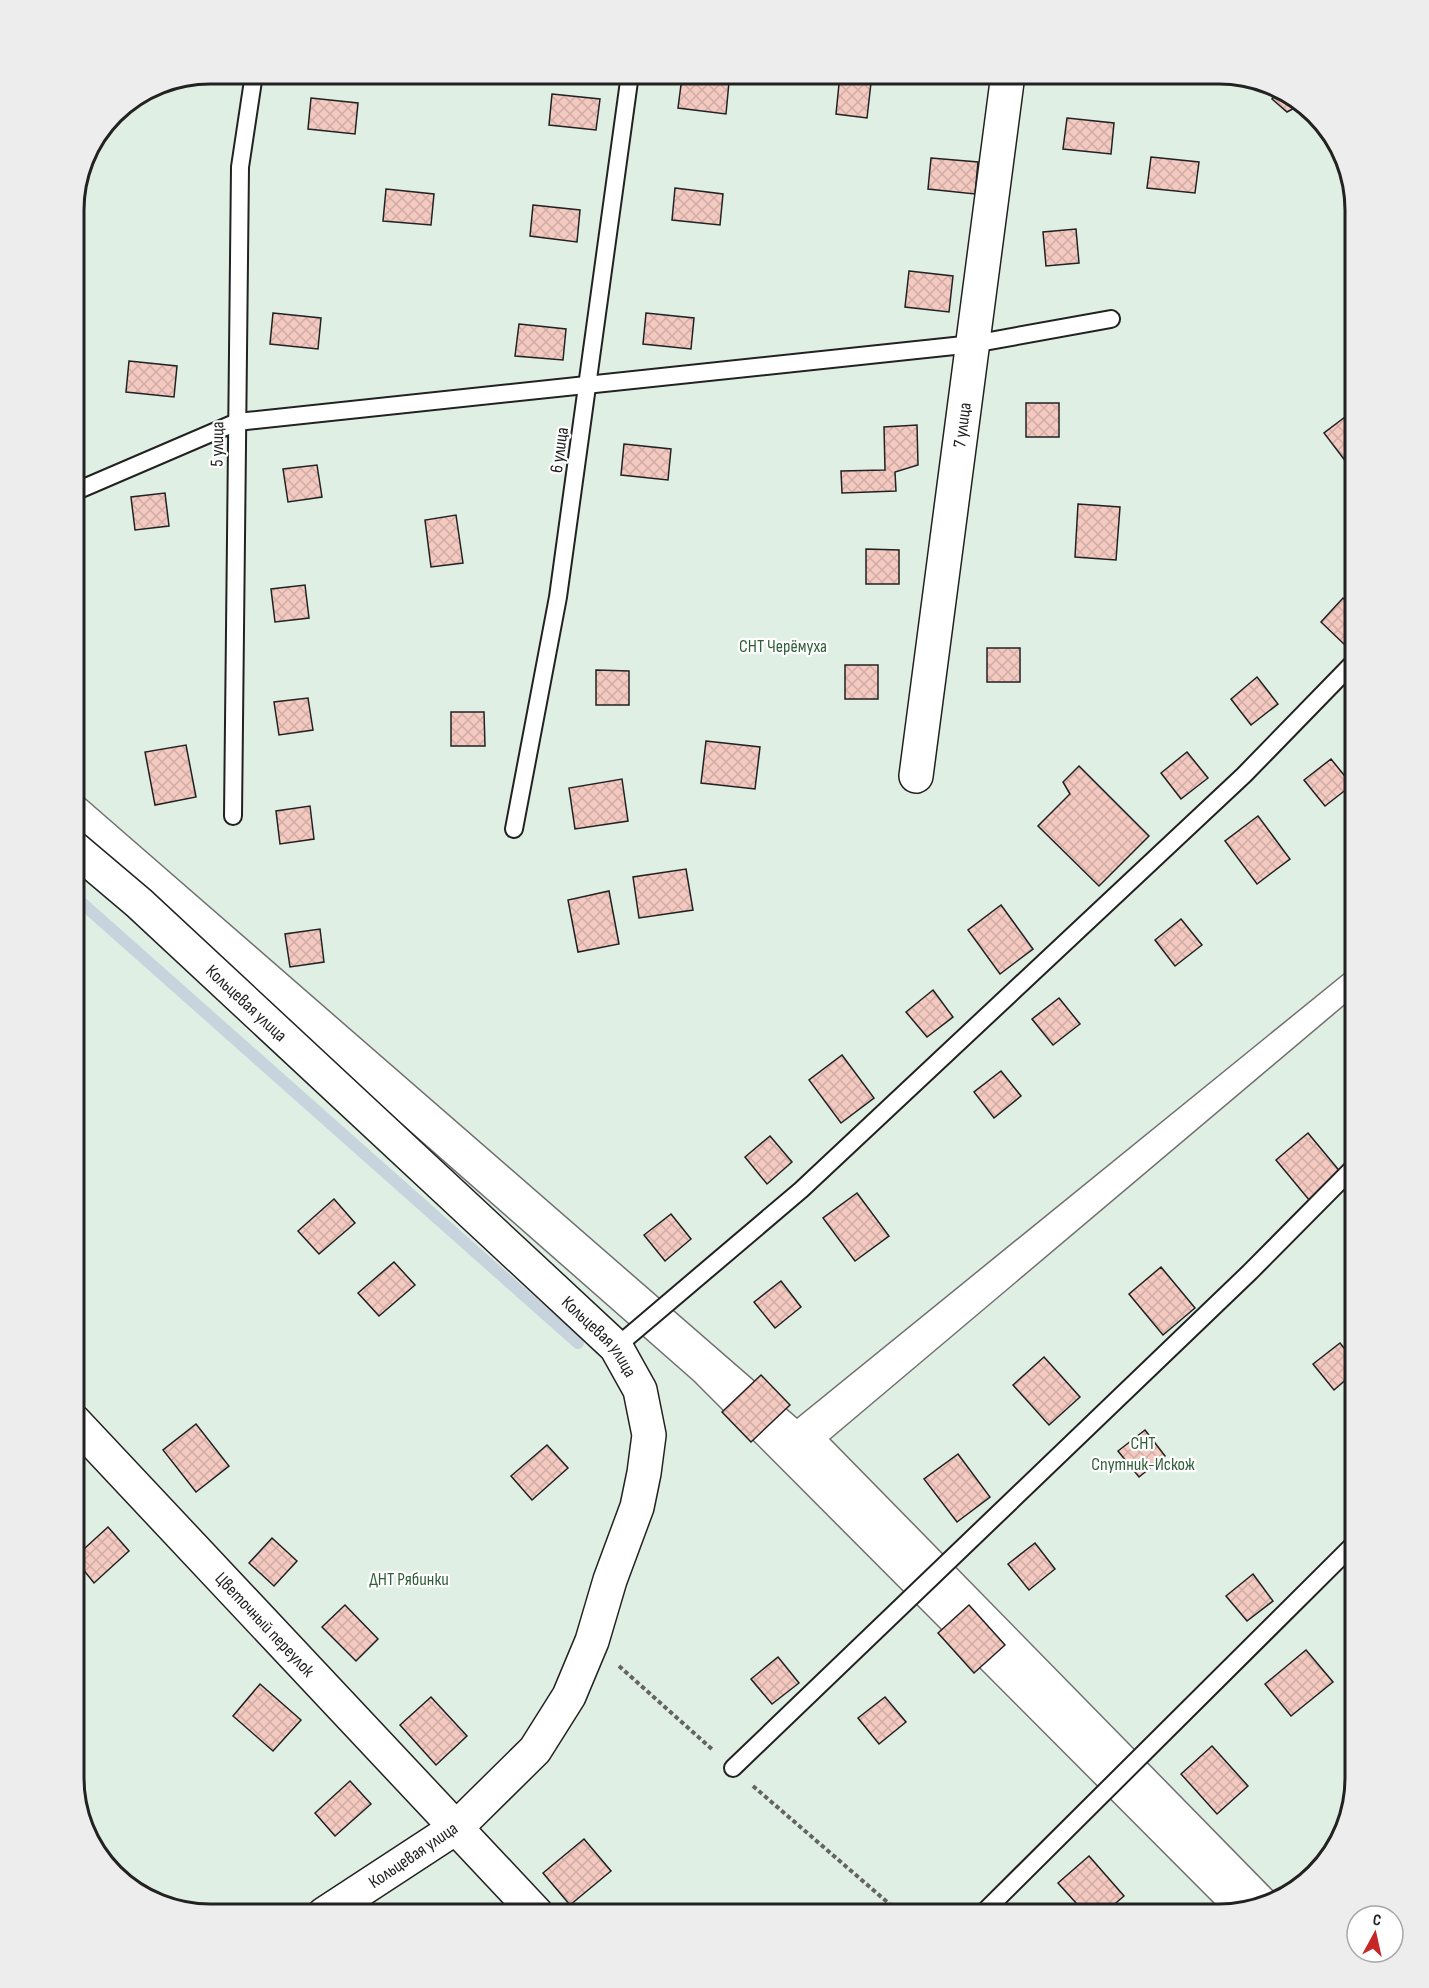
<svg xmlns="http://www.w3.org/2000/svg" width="1429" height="1988" font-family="'Sofia Sans Condensed',sans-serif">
  <defs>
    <pattern id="building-cross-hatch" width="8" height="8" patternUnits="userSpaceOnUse" patternTransform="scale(1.5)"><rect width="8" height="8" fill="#f3c9c0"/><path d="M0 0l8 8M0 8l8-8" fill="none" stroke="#d0aca5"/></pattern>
  </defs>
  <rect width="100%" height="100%" fill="#fff"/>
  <g fill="#e0efe3" stroke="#6f6f6f" stroke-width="1.5">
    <path d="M 210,74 L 1227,74 L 1287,92 L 1337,142 L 1355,210 L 1355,965 L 797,1418 L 74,789 L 74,201 L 87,150 L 120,108 L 158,84 Z"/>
    <path d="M 74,836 L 694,1381 L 1224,1913 L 202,1914 L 141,1896 L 92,1846 L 74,1778 Z"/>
    <path d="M 1355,996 L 1355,1778 L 1337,1846 L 1287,1896 L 1280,1898 L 830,1439 Z"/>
  </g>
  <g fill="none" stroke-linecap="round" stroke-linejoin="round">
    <path stroke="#c7d3dd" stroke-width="12" d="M 74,896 L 578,1343"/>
  </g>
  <g fill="url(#building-cross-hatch)" stroke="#222" stroke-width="1.5">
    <path d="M 840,74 L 872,74 L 867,118 L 836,114 Z"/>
    <path d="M 682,77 L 729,82 L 726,114 L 678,108 Z"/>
    <path d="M 1280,90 L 1287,92 L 1324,129 L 1300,105 L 1287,112 L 1272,99 Z"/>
    <path d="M 552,94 L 600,99 L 596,130 L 549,125 Z"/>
    <path d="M 311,98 L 358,103 L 355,134 L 308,129 Z"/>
    <path d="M 1067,118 L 1114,123 L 1111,154 L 1063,149 Z"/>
    <path d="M 1151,157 L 1199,162 L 1195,193 L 1147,188 Z"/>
    <path d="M 931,158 L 978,162 L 975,194 L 928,189 Z"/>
    <path d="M 675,188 L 723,194 L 720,225 L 672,220 Z"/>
    <path d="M 386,189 L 434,194 L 431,225 L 383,221 Z"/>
    <path d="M 533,205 L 580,210 L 577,242 L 530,236 Z"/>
    <path d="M 1076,229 L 1079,263 L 1046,266 L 1043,232 Z"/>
    <path d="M 909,271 L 953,276 L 949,312 L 905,307 Z"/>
    <path d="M 273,313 L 321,318 L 318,349 L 270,344 Z"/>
    <path d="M 646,313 L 694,318 L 691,349 L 643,344 Z"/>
    <path d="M 519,324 L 566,329 L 563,360 L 515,356 Z"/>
    <path d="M 129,361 L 177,366 L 174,397 L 126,392 Z"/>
    <rect x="1026" y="403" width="33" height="34"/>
    <path d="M 1349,414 L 1355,422 L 1355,469 L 1353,471 L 1324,433 Z"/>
    <path d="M 917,425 L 918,465 L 895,472 L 896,491 L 842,493 L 841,471 L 885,470 L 884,427 Z"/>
    <path d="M 624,444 L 671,449 L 668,480 L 621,475 Z"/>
    <path d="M 317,465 L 322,497 L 288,502 L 283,469 Z"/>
    <path d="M 165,493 L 169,526 L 135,530 L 131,497 Z"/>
    <path d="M 1078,504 L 1120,507 L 1116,560 L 1075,557 Z"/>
    <path d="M 456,515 L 463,563 L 431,567 L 425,520 Z"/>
    <path d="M 866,549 L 899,550 L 899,584 L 866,584 Z"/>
    <path d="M 305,585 L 309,618 L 275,622 L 271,589 Z"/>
    <path d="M 1343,598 L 1355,610 L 1355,635 L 1346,646 L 1321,622 Z"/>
    <rect x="987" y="648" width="33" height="34"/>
    <rect x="845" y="665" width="33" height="34"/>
    <path d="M 596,670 L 629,671 L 629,705 L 596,705 Z"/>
    <path d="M 1257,677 L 1278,704 L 1251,725 L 1231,699 Z"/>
    <path d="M 308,698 L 313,730 L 279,735 L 274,702 Z"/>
    <path d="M 451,712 L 484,712 L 485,746 L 451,746 Z"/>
    <path d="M 706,741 L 760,747 L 755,789 L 701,783 Z"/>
    <path d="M 186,745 L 196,797 L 155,805 L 145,752 Z"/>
    <path d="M 1187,752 L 1208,778 L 1181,799 L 1161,773 Z"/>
    <path d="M 1331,759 L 1352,785 L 1325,806 L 1304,780 Z"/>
    <path d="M 1079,766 L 1149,836 L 1099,886 L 1038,826 L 1070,794 L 1063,782 Z"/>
    <path d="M 622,779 L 628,821 L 575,829 L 569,788 Z"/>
    <path d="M 310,806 L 314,839 L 280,844 L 276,811 Z"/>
    <path d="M 1258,816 L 1290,859 L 1257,884 L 1225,841 Z"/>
    <path d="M 686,869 L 693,910 L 639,918 L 633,877 Z"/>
    <path d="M 609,891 L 619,944 L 578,952 L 568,900 Z"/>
    <path d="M 1001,905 L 1033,949 L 1000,974 L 968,930 Z"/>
    <path d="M 1181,919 L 1202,945 L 1175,966 L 1155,940 Z"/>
    <path d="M 320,929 L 324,962 L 290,967 L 285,934 Z"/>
    <path d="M 933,990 L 953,1017 L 927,1037 L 906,1012 Z"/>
    <path d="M 1059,998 L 1080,1024 L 1053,1045 L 1032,1019 Z"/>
    <path d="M 842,1055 L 874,1098 L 841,1123 L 809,1080 Z"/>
    <path d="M 1001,1071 L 1021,1096 L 994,1118 L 974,1092 Z"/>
    <path d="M 1308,1133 L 1342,1174 L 1310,1201 L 1276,1160 Z"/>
    <path d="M 770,1136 L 792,1162 L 767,1184 L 745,1157 Z"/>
    <path d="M 857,1193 L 889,1236 L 855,1261 L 823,1218 Z"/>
    <path d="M 334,1199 L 355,1223 L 319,1254 L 298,1231 Z"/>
    <path d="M 671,1214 L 691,1239 L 665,1261 L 644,1235 Z"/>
    <path d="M 394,1262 L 415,1285 L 379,1316 L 358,1293 Z"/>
    <path d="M 1161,1267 L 1195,1308 L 1163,1335 L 1129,1294 Z"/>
    <path d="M 781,1281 L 801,1307 L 775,1328 L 754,1302 Z"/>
    <path d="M 1340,1343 L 1355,1362 L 1355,1372 L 1334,1390 L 1313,1364 Z"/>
    <path d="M 1044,1357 L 1080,1397 L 1049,1425 L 1013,1385 Z"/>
    <path d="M 761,1375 L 790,1405 L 751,1442 L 722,1412 Z"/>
    <path d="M 196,1424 L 229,1466 L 196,1492 L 163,1450 Z"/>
    <path d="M 1145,1430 L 1165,1456 L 1139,1477 L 1118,1451 Z"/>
    <path d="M 547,1445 L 568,1468 L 532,1500 L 511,1476 Z"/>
    <path d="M 958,1454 L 990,1497 L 957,1522 L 924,1479 Z"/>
    <path d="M 108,1527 L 129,1551 L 94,1583 L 74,1558 Z"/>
    <path d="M 272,1538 L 297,1561 L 274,1586 L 249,1563 Z"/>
    <path d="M 1035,1543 L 1055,1569 L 1029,1590 L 1008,1564 Z"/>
    <path d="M 1253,1574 L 1273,1601 L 1247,1621 L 1226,1596 Z"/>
    <path d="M 345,1605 L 378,1639 L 356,1661 L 322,1627 Z"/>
    <path d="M 969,1605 L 1005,1645 L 974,1673 L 938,1633 Z"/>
    <path d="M 1306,1650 L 1333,1682 L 1291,1716 L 1265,1684 Z"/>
    <path d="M 778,1657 L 799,1683 L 772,1704 L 751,1679 Z"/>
    <path d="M 260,1684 L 301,1720 L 273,1751 L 233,1716 Z"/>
    <path d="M 431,1697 L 467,1736 L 436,1765 L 400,1725 Z"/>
    <path d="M 885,1697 L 906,1722 L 879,1744 L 858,1718 Z"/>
    <path d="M 1212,1746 L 1248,1786 L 1217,1814 L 1181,1774 Z"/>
    <path d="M 350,1781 L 371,1804 L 335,1836 L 315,1813 Z"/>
    <path d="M 584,1839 L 611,1871 L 570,1905 L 543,1873 Z"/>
    <path d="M 1089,1856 L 1124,1896 L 1103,1914 L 1086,1914 L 1058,1883 Z"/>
  </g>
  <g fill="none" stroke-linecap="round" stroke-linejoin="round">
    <g stroke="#222" stroke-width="20">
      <g id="service">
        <path d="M 74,492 L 237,422 L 973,344 L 1111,319"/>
        <path d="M 233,816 L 240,167 L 254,74"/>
        <path d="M 514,829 L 558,597 L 630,74"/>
        <path d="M 616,1347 L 801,1190 L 1244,775 L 1355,661"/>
        <path d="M 733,1768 L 1250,1272 L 1355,1166"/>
        <path d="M 982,1914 L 1355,1543"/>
      </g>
    </g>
    <g stroke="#222" stroke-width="36">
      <g id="minor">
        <path id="s1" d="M 916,776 L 1008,74"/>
        <path id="s2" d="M 74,848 L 139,903 L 616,1347 L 640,1390 L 649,1435 L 644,1473 L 637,1507 L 610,1580 L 592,1641 L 569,1696 L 535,1750 L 457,1827 L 324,1914"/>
        <path id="s3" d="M 74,1421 L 537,1914"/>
      </g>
    </g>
    <g stroke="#646464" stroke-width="4" stroke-dasharray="4.5 3" stroke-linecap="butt">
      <path d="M 619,1666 L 714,1751"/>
      <path d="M 753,1786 L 901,1914"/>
    </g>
    <use href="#service" stroke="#fff" stroke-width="16"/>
    <use href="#minor" stroke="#fff" stroke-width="33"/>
  </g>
  <g text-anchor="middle" stroke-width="4.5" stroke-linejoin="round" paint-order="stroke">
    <g font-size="18" fill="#222" stroke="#fff">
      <text dy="6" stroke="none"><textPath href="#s1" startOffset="354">7 улица</textPath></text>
      <text transform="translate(217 444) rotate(-89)" y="6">5 улица</text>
      <text transform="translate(559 450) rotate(-82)" y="6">6 улица</text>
      <text dy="6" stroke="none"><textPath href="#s2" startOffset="232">Кольцевая улица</textPath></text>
      <text dy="6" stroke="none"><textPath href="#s2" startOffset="718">Кольцевая улица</textPath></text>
      <text dy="6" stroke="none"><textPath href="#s3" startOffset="279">Цветочный переулок</textPath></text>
      <text transform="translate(413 1855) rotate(-34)" y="6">Кольцевая улица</text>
    </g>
    <g font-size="18" fill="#2f5e38" stroke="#fff">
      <text x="783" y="652">СНТ Черёмуха</text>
      <text x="1143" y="1449">СНТ<tspan x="1143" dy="21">Спутник-Искож</tspan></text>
      <text x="409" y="1585">ДНТ Рябинки</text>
    </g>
  </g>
  <path d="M0 0H1429V1988H0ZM210 84H1219A126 126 0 0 1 1345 210V1778A126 126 0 0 1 1219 1904H210A126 126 0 0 1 84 1778V210A126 126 0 0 1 210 84Z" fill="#ededed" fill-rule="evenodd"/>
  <path fill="none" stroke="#222" stroke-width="3" d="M210 84H1219A126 126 0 0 1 1345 210V1778A126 126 0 0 1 1219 1904H210A126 126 0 0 1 84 1778V210A126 126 0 0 1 210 84Z"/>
  <g transform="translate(1375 1934) rotate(8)"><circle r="28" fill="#ffffff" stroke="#a7a7a7" stroke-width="1.5"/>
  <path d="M0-4.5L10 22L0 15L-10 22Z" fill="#c62828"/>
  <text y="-9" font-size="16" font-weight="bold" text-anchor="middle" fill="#222222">С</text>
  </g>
</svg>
